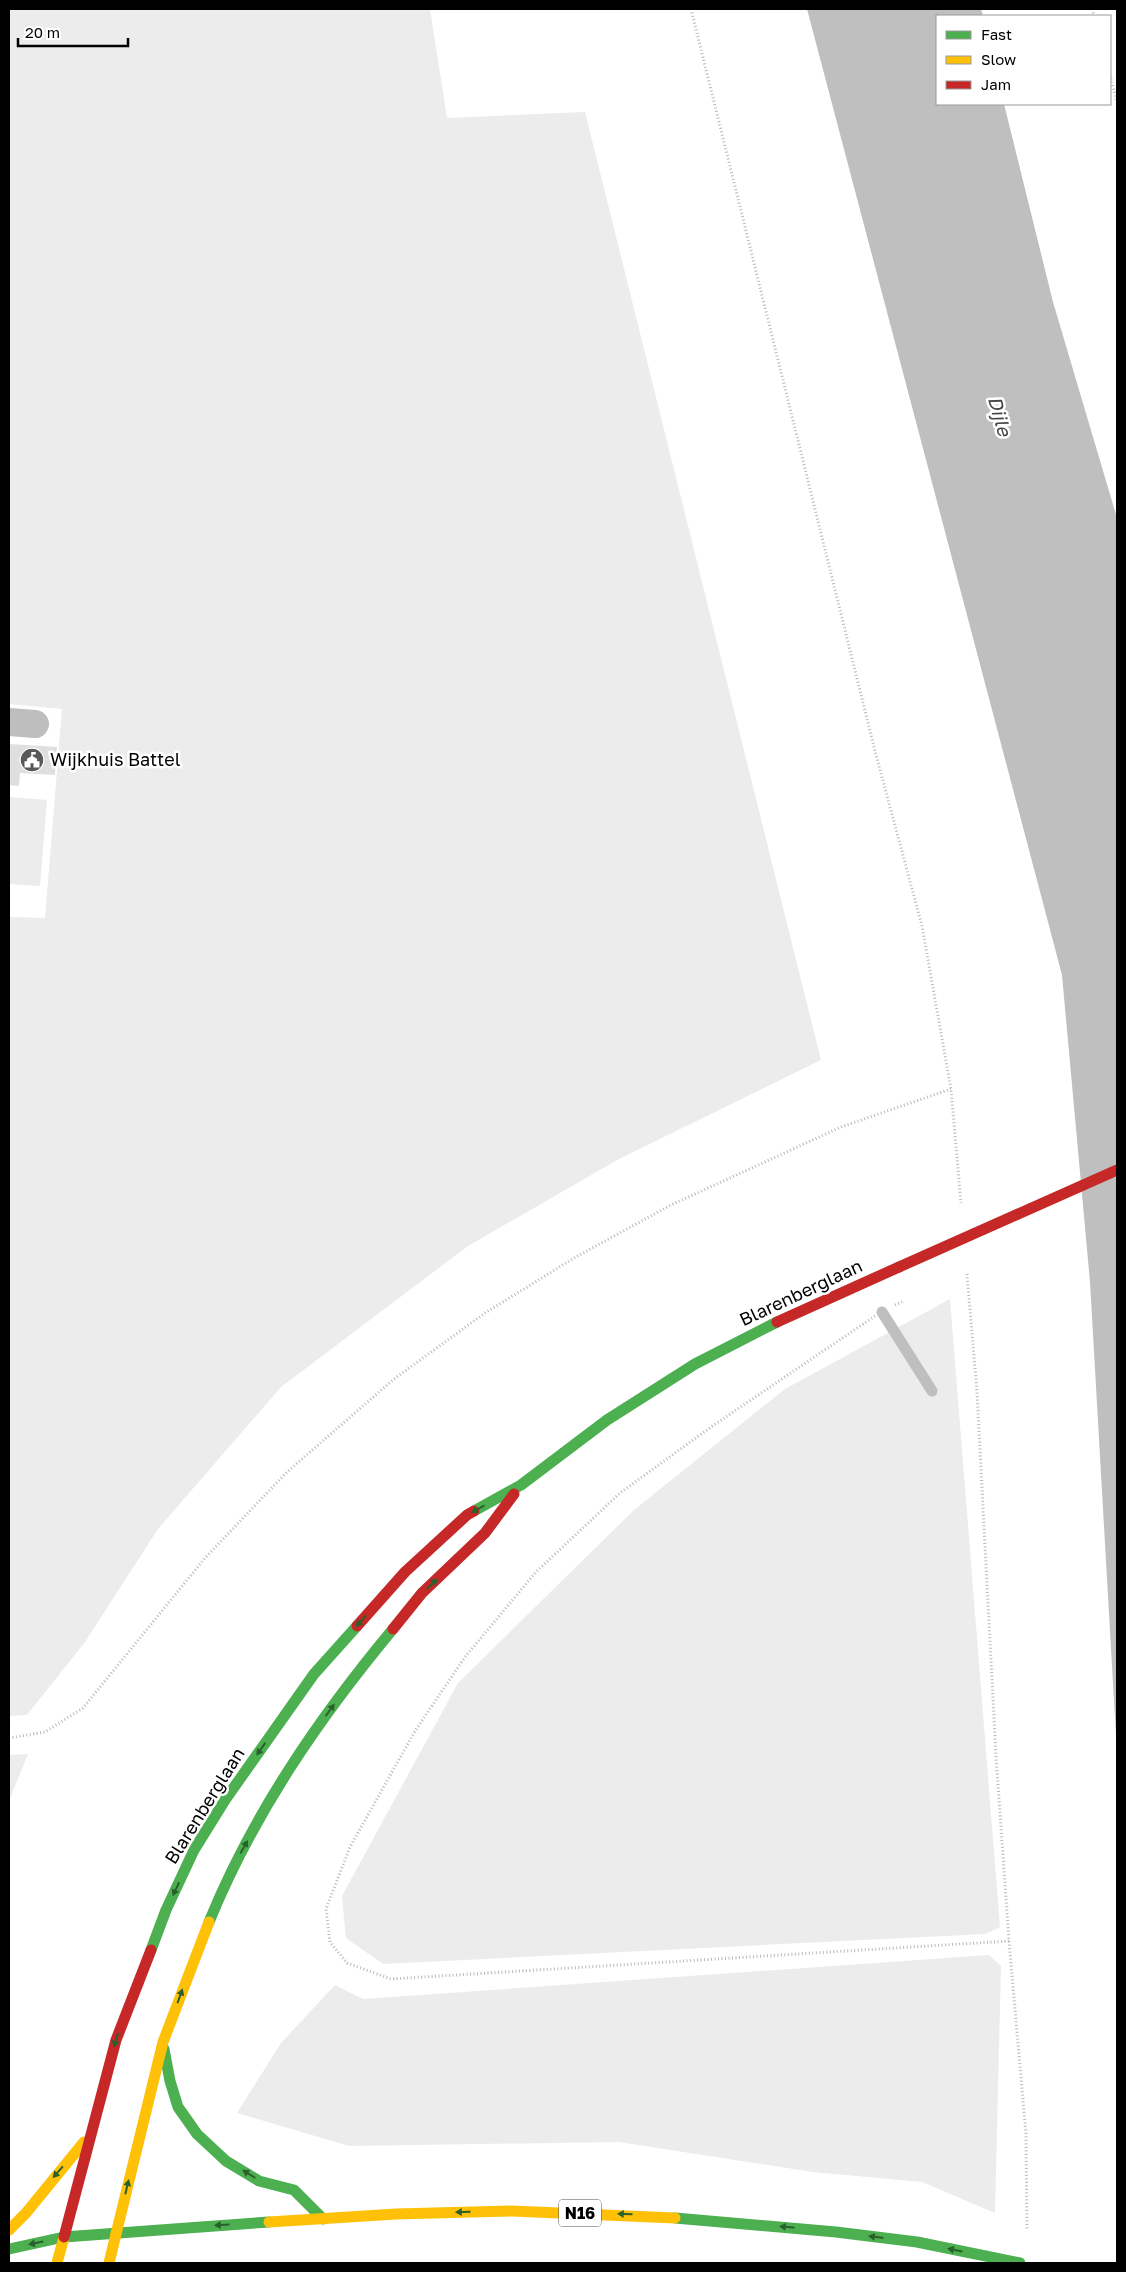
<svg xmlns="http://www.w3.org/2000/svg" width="1126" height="2272" font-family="'Golos Text',sans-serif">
  <rect width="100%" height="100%" fill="#fff"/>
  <g fill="#ececec">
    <path d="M 9,9 L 430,9 L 447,118 L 585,112 L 821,1060 L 619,1159 L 468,1246 L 281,1387 L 158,1529 L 85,1642 L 27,1715 L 9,1716 L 9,917 L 45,918 L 62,709 L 9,704 Z"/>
    <path d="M 9,797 L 47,800 L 40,886 L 9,884 Z"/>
    <path d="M 950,1299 L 1000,1927 L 985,1934 L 383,1964 L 346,1938 L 342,1896 L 458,1683 L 634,1510 L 785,1389 Z"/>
    <path d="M 28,1754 L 9,1801 L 9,1755 Z"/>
    <path d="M 989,1955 L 1001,1966 L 995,2213 L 922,2182 L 813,2172 L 619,2142 L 349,2146 L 237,2113 L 281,2043 L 335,1985 L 363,1999 Z"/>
  </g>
  <path fill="#bfbfbf" d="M 807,9 L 981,9 L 983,16 L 937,16 L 937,104 L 1004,104 L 1053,302 L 1117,518 L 1117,1753 L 1090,1282 L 1062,975 Z"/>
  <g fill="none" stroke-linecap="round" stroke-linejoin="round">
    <path stroke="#bfbfbf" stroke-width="11" d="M 882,1312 L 932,1391"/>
  </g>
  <path fill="#dfdfdf" d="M 9,744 L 57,747 L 55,775 L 20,773 L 19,786 L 9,785 Z"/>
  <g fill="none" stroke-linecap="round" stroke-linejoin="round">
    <g stroke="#b9b9b9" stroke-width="3" stroke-dasharray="1 2.5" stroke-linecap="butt">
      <path d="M 691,9 L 875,751 L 922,926 L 951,1089 L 961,1203"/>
      <path d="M 1092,9 L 1094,16"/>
      <path d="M 1110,75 L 1117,102"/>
      <path d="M 967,1274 L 977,1392 L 996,1756 L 1009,1941 L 1026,2134 L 1027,2230"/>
      <path d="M 875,1316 L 711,1427 L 620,1493 L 536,1572 L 465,1657 L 415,1731 L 350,1847 L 326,1909 L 330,1942 L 347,1963 L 391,1979 L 1009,1941"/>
      <path d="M 9,1738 L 45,1732 L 83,1708 L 205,1558 L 287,1472 L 394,1379 L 485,1313 L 574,1258 L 671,1205 L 841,1127 L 951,1089"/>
    </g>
    <path stroke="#bebebe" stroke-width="28" d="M 9,722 L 35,724"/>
    <g stroke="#4caf50" stroke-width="11">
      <path d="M 474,1511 L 521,1485 L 607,1420 L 695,1364 L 777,1322"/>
      <path d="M 209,1922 C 253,1814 319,1718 393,1629"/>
      <path d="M 151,1950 L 166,1910 L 194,1850 L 225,1800 L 314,1674 L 357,1626"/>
      <path d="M 164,2049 L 170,2081 L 178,2107 L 197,2134 L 226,2161 L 259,2181 L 294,2190 L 323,2219"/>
      <path d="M 675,2218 L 836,2232 L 917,2242 L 1020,2263"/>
      <path d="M 9,2249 L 64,2237 L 269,2222"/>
    </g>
    <g stroke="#ffc107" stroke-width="11">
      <path d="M 269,2222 L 396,2214 L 512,2211 L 675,2218"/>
      <path d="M 9,2230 L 26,2213 L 84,2142"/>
      <path d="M 116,2234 L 163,2042 L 209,1922"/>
      <path d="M 57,2263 L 64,2237"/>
      <path d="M 109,2263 L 116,2234"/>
    </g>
    <g stroke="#c62828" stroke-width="11">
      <path d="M 777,1322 L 899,1267"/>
      <path d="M 357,1626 L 405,1572 L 467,1515 L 474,1511"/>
      <path d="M 393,1629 L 422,1593 L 485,1533 L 514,1494"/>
      <path d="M 64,2237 L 116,2040 L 151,1950"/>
    </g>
    <path stroke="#b9b9b9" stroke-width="3" stroke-dasharray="1 2.5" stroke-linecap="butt" d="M 895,1305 L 904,1301"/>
    <path stroke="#c62828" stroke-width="11" d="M 899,1267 L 1117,1170"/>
  </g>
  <defs><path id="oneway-solid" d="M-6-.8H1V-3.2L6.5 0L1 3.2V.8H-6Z" transform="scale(1.25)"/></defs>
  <g fill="#2a602c">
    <use href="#oneway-solid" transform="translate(478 1509) rotate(151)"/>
    <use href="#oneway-solid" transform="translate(432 1584) rotate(-44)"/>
    <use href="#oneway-solid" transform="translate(361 1621) rotate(132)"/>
    <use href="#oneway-solid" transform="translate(330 1710) rotate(-54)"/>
    <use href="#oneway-solid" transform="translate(261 1749) rotate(125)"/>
    <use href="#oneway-solid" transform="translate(244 1847) rotate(-61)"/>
    <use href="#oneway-solid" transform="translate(176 1889) rotate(115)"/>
    <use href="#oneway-solid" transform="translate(180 1996) rotate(-70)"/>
    <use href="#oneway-solid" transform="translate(116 2040) rotate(108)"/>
    <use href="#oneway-solid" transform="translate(58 2172) rotate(131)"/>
    <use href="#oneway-solid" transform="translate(249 2174) rotate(-148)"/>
    <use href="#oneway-solid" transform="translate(127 2187) rotate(-77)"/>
    <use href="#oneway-solid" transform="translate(463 2212) rotate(179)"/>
    <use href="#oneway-solid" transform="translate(625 2214) rotate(-178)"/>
    <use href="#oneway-solid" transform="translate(222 2225) rotate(177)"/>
    <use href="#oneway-solid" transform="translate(787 2227) rotate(-174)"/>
    <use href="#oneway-solid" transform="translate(876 2237) rotate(-173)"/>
    <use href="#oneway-solid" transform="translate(36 2243) rotate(168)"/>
    <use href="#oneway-solid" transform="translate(955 2250) rotate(-168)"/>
  </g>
  <defs>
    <g id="civic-disc" transform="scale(1.25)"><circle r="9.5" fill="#595959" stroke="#fff"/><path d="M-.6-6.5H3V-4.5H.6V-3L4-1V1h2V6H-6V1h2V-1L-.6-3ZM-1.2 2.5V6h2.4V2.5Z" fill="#fff"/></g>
  </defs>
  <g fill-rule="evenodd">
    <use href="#civic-disc" x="32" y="760"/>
  </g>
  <g text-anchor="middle" stroke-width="5" stroke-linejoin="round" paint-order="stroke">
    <rect fill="#fff" stroke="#4c4c4c" stroke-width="1" x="559" y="2199.5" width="42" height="27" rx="4"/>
    <g font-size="16" font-weight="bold" fill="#000">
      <text x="580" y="2219">N16</text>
    </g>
    <g font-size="18" fill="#000" stroke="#fff" text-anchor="start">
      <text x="50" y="766">Wijkhuis Battel</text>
    </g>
    <g font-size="18" fill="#000" stroke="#fff">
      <text transform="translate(801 1293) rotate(-25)" y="6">Blarenberglaan</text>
      <text transform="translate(205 1806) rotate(-58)" y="6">Blarenberglaan</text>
    </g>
    <g font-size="19" font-style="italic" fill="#444" stroke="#fff">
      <text transform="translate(1000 416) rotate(74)" y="7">Dijle</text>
    </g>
  </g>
  <rect width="1126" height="2272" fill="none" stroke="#000000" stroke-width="20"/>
  <rect x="936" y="15" width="175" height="90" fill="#ffffff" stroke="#999999"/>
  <rect x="946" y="31" width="25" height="8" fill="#4caf50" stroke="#999999"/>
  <text x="981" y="40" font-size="15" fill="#000000">Fast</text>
  <rect x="946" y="56" width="25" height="8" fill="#ffc107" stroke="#999999"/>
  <text x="981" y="65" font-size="15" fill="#000000">Slow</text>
  <rect x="946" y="81" width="25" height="8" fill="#c62828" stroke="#999999"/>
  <text x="981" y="90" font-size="15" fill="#000000">Jam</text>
  <path d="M18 38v8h110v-8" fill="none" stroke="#000000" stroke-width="2.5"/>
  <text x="25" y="38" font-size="15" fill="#000000" stroke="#ffffff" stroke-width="4" paint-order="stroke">20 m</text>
</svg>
